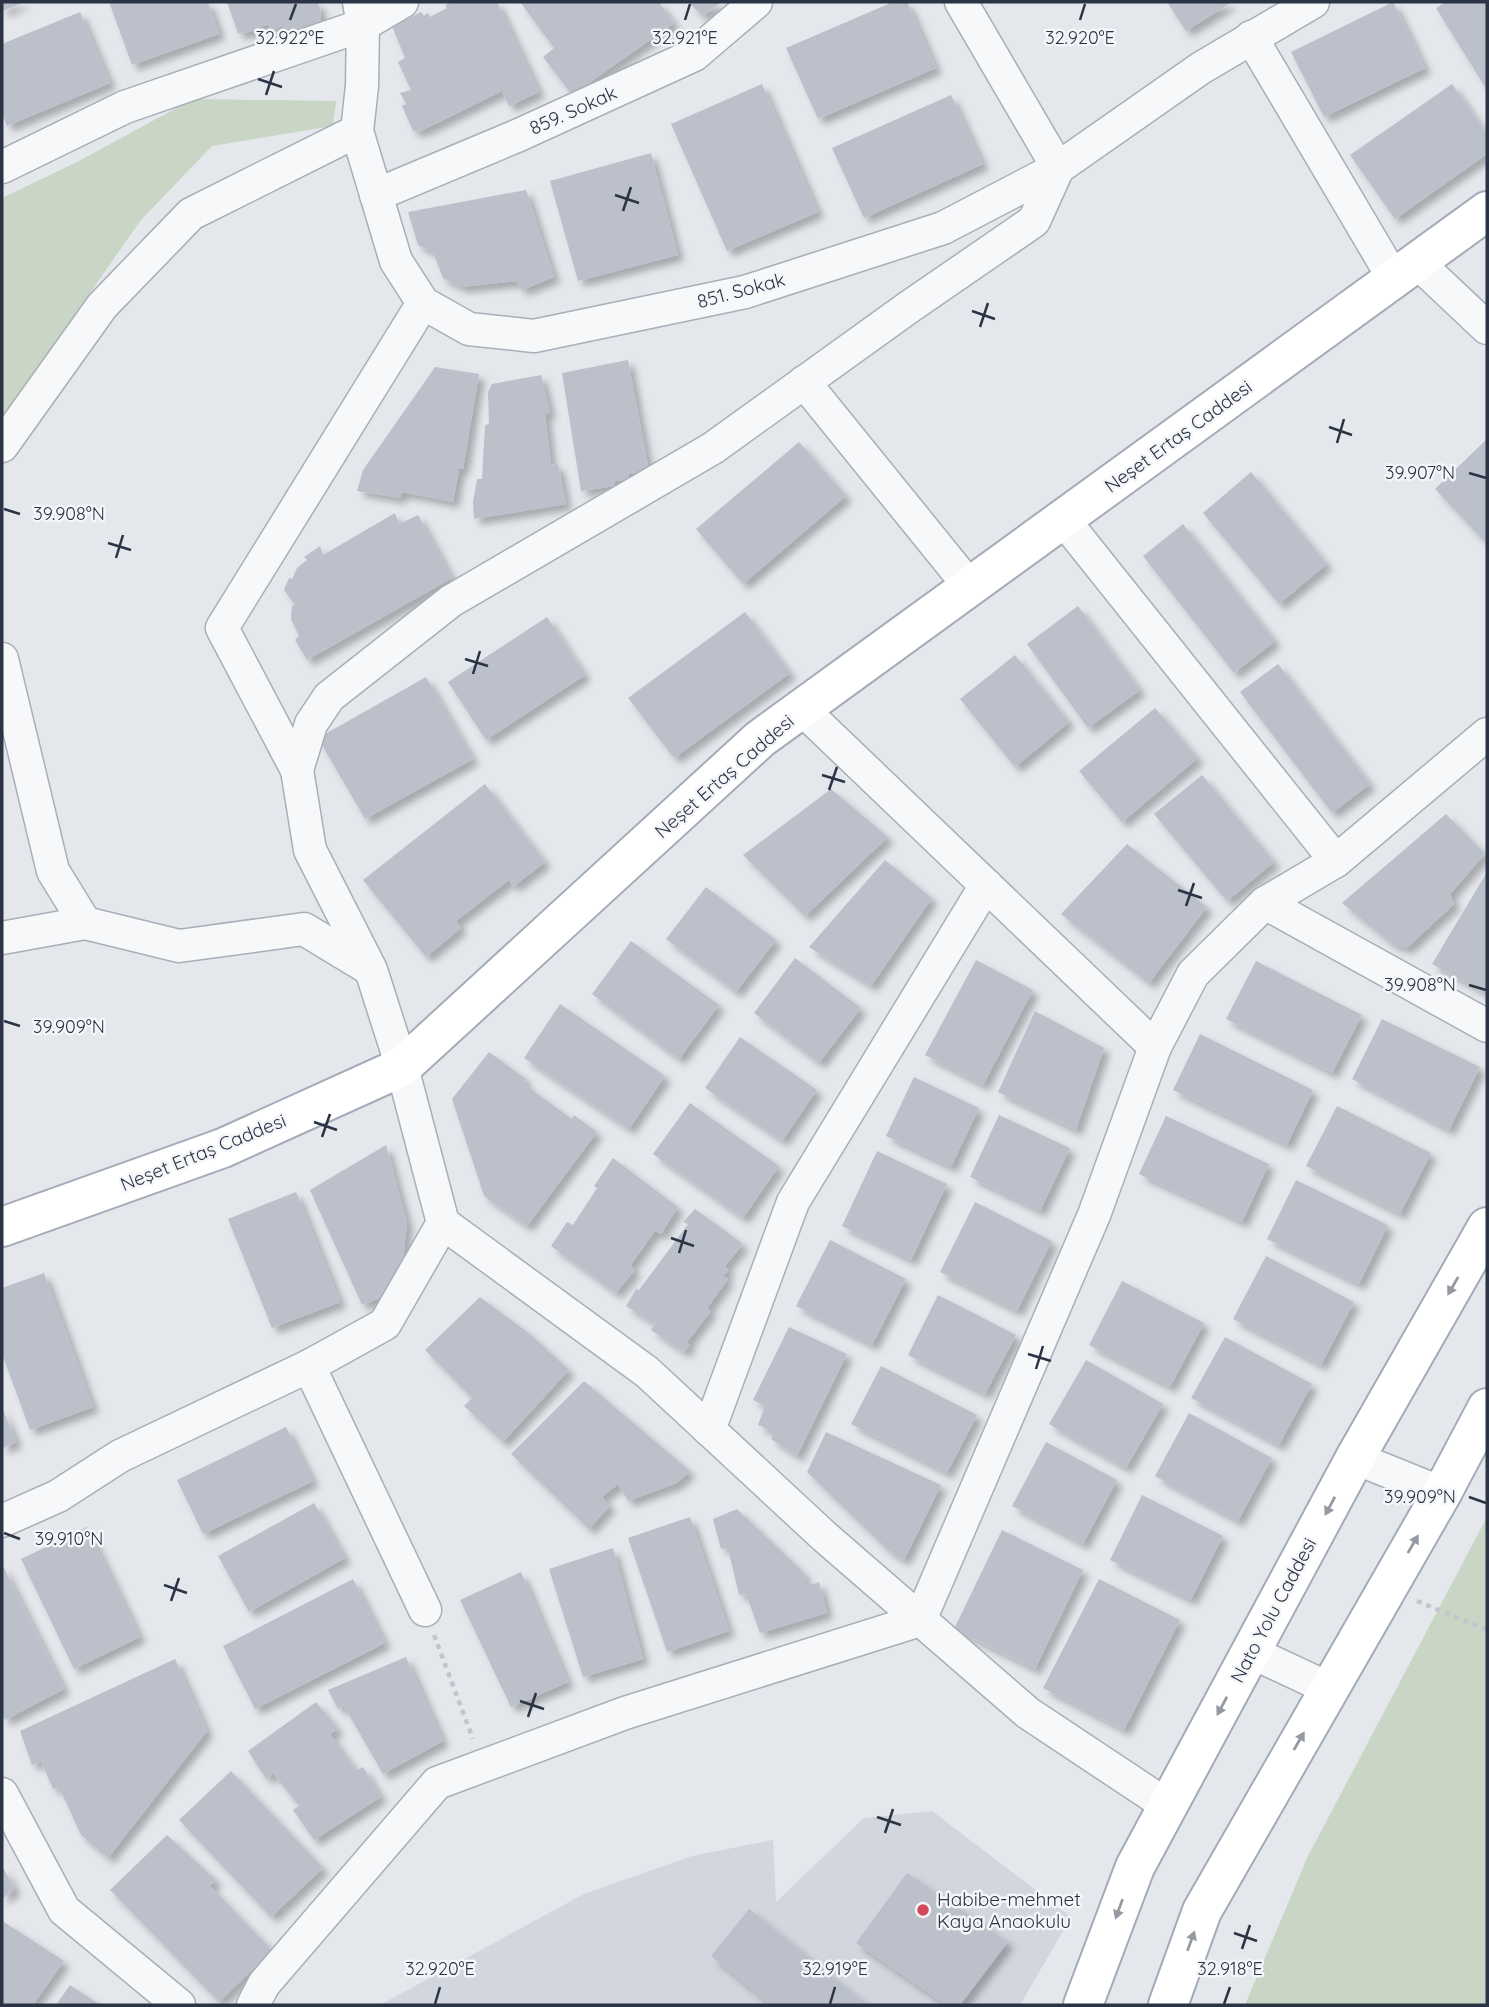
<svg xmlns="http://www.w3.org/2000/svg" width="1489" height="2007" font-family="Quicksand,sans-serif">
  <defs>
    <filter id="shadow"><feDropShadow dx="6" dy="6" stdDeviation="3.5" flood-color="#0004"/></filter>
  </defs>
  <rect width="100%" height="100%" fill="#e4e7ec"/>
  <path fill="#d2d6de" d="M 932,1811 L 1071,1917 L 1020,2005 L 380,2005 L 584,1894 L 692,1856 L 773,1840 L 776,1902 L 864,1818 Z"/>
  <g fill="#c9d6c5">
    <path d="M 193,99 L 336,101 L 333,126 L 212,146 L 141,220 L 2,418 L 2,198 L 77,162 Z"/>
    <path d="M 1487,1517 L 1487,2005 L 1245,2005 L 1308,1856 Z"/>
  </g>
  <g fill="#bbc0ca" filter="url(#shadow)">
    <path d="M 2,2 L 25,2 L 2,11 Z"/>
    <path d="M 109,2 L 208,2 L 219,34 L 132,65 Z"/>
    <path d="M 227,2 L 317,2 L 320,8 L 321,21 L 302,29 L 283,29 L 283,26 L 271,30 L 268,24 L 249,32 L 238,33 Z"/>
    <path d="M 452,2 L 497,2 L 539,92 L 509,106 L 502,91 L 423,130 L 413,131 L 402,106 L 406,104 L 400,93 L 411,90 L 398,62 L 405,58 L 392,26 L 421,12 L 424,16 L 428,13 L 430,17 L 447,8 L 445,5 Z"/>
    <path d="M 520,2 L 659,2 L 674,23 L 572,95 L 543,57 L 554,48 Z"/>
    <path d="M 688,2 L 721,2 L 703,16 Z"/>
    <path d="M 893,2 L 907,2 L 936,68 L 818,119 L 786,48 Z"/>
    <path d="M 1167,2 L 1232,2 L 1186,31 Z"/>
    <path d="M 1393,2 L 1425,68 L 1324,117 L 1291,52 Z"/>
    <path d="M 1446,2 L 1487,2 L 1487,90 L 1436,8 Z"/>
    <path d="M 80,12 L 110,83 L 7,126 L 2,113 L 2,44 Z"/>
    <path d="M 762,84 L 818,212 L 727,251 L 671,124 Z"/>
    <path d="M 1452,84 L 1487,134 L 1487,154 L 1395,219 L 1350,155 Z"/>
    <path d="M 951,95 L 983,164 L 864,218 L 832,148 Z"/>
    <path d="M 651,153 L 678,255 L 578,281 L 550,181 Z"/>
    <path d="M 526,190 L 554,277 L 522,290 L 516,281 L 462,287 L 443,278 L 433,252 L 418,245 L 408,212 Z"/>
    <path d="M 628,360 L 649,471 L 628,474 L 629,479 L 615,481 L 615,486 L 581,491 L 562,373 Z"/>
    <path d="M 435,367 L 479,374 L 463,469 L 459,469 L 453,502 L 402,492 L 400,498 L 357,491 L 363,470 Z"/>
    <path d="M 541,375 L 550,413 L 545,414 L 551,465 L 558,464 L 566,504 L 474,519 L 473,502 L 477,479 L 482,479 L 485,425 L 489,424 L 488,392 L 492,384 Z"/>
    <path d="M 1487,439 L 1487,535 L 1483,540 L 1435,489 Z"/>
    <path d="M 799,442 L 846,496 L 743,584 L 696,529 Z"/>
    <path d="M 1251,472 L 1327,564 L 1279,604 L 1203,513 Z"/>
    <path d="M 395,513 L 399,524 L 418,515 L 452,578 L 307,660 L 295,640 L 299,636 L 291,619 L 292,606 L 295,605 L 284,590 L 289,578 L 292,579 L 297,568 L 307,560 L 304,557 L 320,546 L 323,555 Z"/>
    <path d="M 1183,524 L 1275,641 L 1234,673 L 1143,556 Z"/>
    <path d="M 1078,606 L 1140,690 L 1088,728 L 1027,644 Z"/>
    <path d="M 745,612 L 790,673 L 674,758 L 628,698 Z"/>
    <path d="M 547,617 L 585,675 L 486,740 L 448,682 Z"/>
    <path d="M 1015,655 L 1069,722 L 1015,767 L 960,699 Z"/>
    <path d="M 1278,664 L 1370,784 L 1332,813 L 1240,692 Z"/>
    <path d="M 426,677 L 473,759 L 365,819 L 318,738 Z"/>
    <path d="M 1155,708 L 1198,758 L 1122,822 L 1079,771 Z"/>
    <path d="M 1202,775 L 1274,862 L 1227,901 L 1154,814 Z"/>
    <path d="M 485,784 L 545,862 L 513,887 L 509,880 L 456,921 L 461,928 L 426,957 L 363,880 Z"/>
    <path d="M 831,789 L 888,837 L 805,916 L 743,855 Z"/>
    <path d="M 1446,814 L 1485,854 L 1450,894 L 1454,904 L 1407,948 L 1391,943 L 1342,903 Z"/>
    <path d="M 1127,844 L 1207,907 L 1149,983 L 1061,914 Z"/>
    <path d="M 885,860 L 932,898 L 871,986 L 809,947 Z"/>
    <path d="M 1487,872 L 1487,994 L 1432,964 Z"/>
    <path d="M 706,887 L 776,940 L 736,992 L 666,939 Z"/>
    <path d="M 631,941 L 719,1005 L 679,1059 L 592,994 Z"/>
    <path d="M 795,958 L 861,1008 L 819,1063 L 754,1013 Z"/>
    <path d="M 976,960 L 1033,990 L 983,1085 L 925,1055 Z"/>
    <path d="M 1256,961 L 1362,1015 L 1332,1073 L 1226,1019 Z"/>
    <path d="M 560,1004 L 665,1076 L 629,1129 L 524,1058 Z"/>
    <path d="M 1035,1011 L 1104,1048 L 1076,1130 L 998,1092 Z"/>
    <path d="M 1382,1019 L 1480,1067 L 1449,1130 L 1352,1079 Z"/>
    <path d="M 1200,1034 L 1313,1090 L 1287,1145 L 1173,1090 Z"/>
    <path d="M 740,1037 L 817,1090 L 782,1141 L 705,1088 Z"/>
    <path d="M 489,1052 L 526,1079 L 524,1084 L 572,1119 L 574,1115 L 597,1132 L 527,1226 L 484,1196 L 452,1099 Z"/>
    <path d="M 914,1077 L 979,1108 L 951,1167 L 886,1136 Z"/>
    <path d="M 690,1103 L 779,1166 L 743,1218 L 653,1154 Z"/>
    <path d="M 1337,1106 L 1431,1153 L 1400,1214 L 1306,1166 Z"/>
    <path d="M 999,1115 L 1070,1148 L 1040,1211 L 970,1177 Z"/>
    <path d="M 1166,1116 L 1269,1164 L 1242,1222 L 1139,1174 Z"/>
    <path d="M 386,1145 L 407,1223 L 402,1269 L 387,1295 L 362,1305 L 310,1190 Z"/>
    <path d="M 877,1151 L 947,1184 L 911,1260 L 842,1226 Z"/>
    <path d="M 613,1158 L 678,1207 L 661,1234 L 655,1231 L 630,1266 L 635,1270 L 616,1293 L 551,1246 L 567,1222 L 573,1225 L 597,1188 L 594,1186 Z"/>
    <path d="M 1296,1180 L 1388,1225 L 1359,1284 L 1267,1239 Z"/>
    <path d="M 296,1192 L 340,1302 L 272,1328 L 228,1219 Z"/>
    <path d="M 975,1202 L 1052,1241 L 1017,1311 L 940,1272 Z"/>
    <path d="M 695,1209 L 743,1244 L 725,1266 L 729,1270 L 723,1276 L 728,1279 L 707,1308 L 711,1311 L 687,1342 L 690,1345 L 684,1352 L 651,1330 L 655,1324 L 626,1306 L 636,1289 L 639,1290 L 688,1224 L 683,1222 Z"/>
    <path d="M 830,1240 L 906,1279 L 872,1345 L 796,1306 Z"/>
    <path d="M 1266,1256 L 1354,1302 L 1321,1365 L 1233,1319 Z"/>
    <path d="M 44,1273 L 93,1407 L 30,1430 L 2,1354 L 2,1288 Z"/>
    <path d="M 1122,1281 L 1204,1323 L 1170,1387 L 1089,1345 Z"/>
    <path d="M 938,1295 L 1016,1335 L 985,1394 L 908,1355 Z"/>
    <path d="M 480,1297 L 530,1334 L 569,1370 L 503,1442 L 464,1406 L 472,1398 L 425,1350 Z"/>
    <path d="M 789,1327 L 847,1354 L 797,1456 L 771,1439 L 774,1432 L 758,1425 L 765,1406 L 753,1400 Z"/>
    <path d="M 1225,1337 L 1312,1384 L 1279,1445 L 1191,1398 Z"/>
    <path d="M 1086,1360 L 1163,1404 L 1126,1468 L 1049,1424 Z"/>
    <path d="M 881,1366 L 977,1415 L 947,1473 L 851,1424 Z"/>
    <path d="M 584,1381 L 690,1471 L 677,1483 L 628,1501 L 618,1484 L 602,1497 L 610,1506 L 589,1529 L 511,1454 Z"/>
    <path d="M 2,1407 L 16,1442 L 2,1448 Z"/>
    <path d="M 1189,1413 L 1272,1458 L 1238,1521 L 1155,1476 Z"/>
    <path d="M 286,1427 L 313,1481 L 203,1534 L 177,1480 Z"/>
    <path d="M 826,1432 L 941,1485 L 904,1560 L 889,1551 L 807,1472 Z"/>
    <path d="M 1046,1442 L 1117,1480 L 1083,1544 L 1012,1506 Z"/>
    <path d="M 1142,1495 L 1223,1536 L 1191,1600 L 1110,1560 Z"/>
    <path d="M 314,1503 L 345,1558 L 249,1612 L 218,1556 Z"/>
    <path d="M 737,1509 L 803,1572 L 807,1586 L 819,1582 L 827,1613 L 760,1633 L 746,1594 L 739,1595 L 728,1548 L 721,1549 L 713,1519 Z"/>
    <path d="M 690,1517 L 729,1631 L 667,1652 L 628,1538 Z"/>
    <path d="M 87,1527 L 140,1637 L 74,1669 L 21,1559 Z"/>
    <path d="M 1002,1530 L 1083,1570 L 1035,1669 L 954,1629 Z"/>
    <path d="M 613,1548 L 643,1659 L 583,1677 L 549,1569 Z"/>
    <path d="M 2,1564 L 64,1689 L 5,1720 L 2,1715 Z"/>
    <path d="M 521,1572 L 568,1682 L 511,1707 L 460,1600 Z"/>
    <path d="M 353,1579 L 385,1643 L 255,1709 L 223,1646 Z"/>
    <path d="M 1099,1579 L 1180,1620 L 1124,1730 L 1043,1688 Z"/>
    <path d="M 406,1657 L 443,1741 L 383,1774 L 344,1706 L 338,1709 L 328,1690 Z"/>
    <path d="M 175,1659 L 207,1731 L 108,1858 L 81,1835 L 59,1787 L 53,1789 L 41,1761 L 32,1765 L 20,1731 Z"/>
    <path d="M 316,1702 L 338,1729 L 330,1734 L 356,1771 L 363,1767 L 381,1797 L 314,1840 L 293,1810 L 299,1806 L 273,1773 L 266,1779 L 248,1751 Z"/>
    <path d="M 231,1771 L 323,1868 L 271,1917 L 179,1820 Z"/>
    <path d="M 167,1835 L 216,1880 L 210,1886 L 272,1950 L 219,2002 L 110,1890 Z"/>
    <path d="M 2,1866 L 15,1889 L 2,1899 Z"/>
    <path d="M 907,1873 L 1008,1942 L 960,2005 L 946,2005 L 856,1943 Z"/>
    <path d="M 749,1909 L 867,2005 L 771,2005 L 711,1956 Z"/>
    <path d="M 4,1922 L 64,1961 L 33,2005 L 2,2005 L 2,1924 Z"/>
    <path d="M 70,1985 L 100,2005 L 56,2005 Z"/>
  </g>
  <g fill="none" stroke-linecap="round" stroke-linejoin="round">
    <g stroke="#a9aeb7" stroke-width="35">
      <g id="minor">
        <path d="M 359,2 L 363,25 L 362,86 L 357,131 L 396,261 L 423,303 L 469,329 L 534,336 L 745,292 L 943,228 L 1058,168 L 1201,68 L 1313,2"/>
        <path d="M 961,2 L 1058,168 L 1034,221 L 909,307 L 713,448 L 451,601 L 329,697 L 311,724 L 297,770 L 310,850 L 371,970 L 402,1067 L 443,1223 L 647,1372 L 825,1537 L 1028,1713 L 1168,1806"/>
        <path d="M 1251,37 L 1394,279"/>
        <path d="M 2,167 L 125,107 L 363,25 L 402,2"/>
        <path d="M 376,195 L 519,135 L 694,55 L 756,2"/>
        <path d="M 1417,262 L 1487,328"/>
        <path d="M 804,382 L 970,587"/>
        <path d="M 2,446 L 102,306 L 191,214 L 357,131"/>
        <path d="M 1063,519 L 1336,861"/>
        <path d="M 2,659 L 53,871 L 85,923"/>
        <path d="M 802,709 L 1155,1047"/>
        <path d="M 297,770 L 222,628 L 423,303"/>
        <path d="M 1265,903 L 1487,1026"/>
        <path d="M 2,938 L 85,923 L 179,946 L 304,929 L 370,969"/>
        <path d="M 309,1366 L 425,1610"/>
        <path d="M 709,1430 L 793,1202 L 986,885"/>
        <path d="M 1355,1458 L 1442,1493"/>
        <path d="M 2,1521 L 58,1496 L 120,1456 L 309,1366 L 385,1324 L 443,1223"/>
        <path d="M 1251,1652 L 1330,1689"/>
        <path d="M 2,1794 L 64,1910 L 179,2005"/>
        <path d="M 253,2005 L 264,1984 L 437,1783 L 625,1713 L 920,1620 L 1094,1215 L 1155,1047 L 1193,974 L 1265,903 L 1336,861 L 1487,734"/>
      </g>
    </g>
    <g stroke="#a3abb8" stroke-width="42">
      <g id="major">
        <path d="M 2,1227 L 223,1148 L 402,1067 L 760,739 L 1487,211"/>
        <path d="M 1083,2005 L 1135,1867 L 1355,1458 L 1487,1227"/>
        <path d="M 1168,2005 L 1202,1911 L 1442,1493 L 1487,1408"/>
      </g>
    </g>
    <g stroke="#c2c5cb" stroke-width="4.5" stroke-dasharray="5 5" stroke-linecap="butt">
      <path d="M 1417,1601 L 1487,1630"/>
      <path d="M 434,1635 L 473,1739"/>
    </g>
    <use href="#minor" stroke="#f7f8fa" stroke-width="32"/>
    <use href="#major" stroke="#fff" stroke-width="38"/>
  </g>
  <defs><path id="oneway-solid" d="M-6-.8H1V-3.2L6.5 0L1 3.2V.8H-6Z" transform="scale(1.75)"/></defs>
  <g fill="#959aa2">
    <use href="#oneway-solid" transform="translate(1453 1286) rotate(120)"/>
    <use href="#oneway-solid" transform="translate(1330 1506) rotate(118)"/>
    <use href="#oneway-solid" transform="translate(1413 1544) rotate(-60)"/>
    <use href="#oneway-solid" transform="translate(1222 1706) rotate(118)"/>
    <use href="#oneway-solid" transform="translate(1299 1741) rotate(-60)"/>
    <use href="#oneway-solid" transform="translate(1119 1909) rotate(110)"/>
    <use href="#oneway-solid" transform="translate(1191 1941) rotate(-70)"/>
  </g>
  <path fill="none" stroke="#2b3445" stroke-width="2.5" d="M 290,20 L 296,4M 685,20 L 690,4M 1080,20 L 1085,4M 258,79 L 282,87M 266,95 L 274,71M 615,195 L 639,203M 623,211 L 631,187M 972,311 L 995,319M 980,327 L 988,303M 1329,427 L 1352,435M 1337,443 L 1344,419M 1469,473 L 1486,478M 4,509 L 20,514M 108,543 L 131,550M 116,558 L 123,535M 465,659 L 488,666M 473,674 L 480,651M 822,775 L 845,782M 829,790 L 837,767M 1178,890 L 1202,898M 1186,906 L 1194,883M 1469,985 L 1486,990M 4,1021 L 20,1026M 314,1122 L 337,1130M 322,1137 L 330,1114M 671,1238 L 694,1246M 679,1253 L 686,1230M 1028,1354 L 1051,1361M 1036,1369 L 1043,1346M 1469,1497 L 1486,1503M 4,1533 L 20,1539M 164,1585 L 187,1593M 171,1601 L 179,1578M 520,1701 L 544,1709M 528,1717 L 536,1693M 877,1817 L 901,1825M 885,1833 L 893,1809M 1234,1933 L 1257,1941M 1242,1949 L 1250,1925M 435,2004 L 440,1987M 830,2004 L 835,1987M 1224,2004 L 1230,1987"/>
  <circle fill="#d1495b" stroke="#f4f6f9" stroke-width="2.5" cx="923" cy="1910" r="7"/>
  <g text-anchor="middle" stroke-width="5" stroke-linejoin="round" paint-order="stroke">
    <g font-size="19" fill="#2b3445" stroke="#f4f6f9">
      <text transform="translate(573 110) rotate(-24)" y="7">859. Sokak</text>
      <text transform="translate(741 290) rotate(-15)" y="7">851. Sokak</text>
      <text transform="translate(1178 436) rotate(-36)" y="7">Neşet Ertaş Caddesi</text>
      <text transform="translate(724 776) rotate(-41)" y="7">Neşet Ertaş Caddesi</text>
      <text transform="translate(203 1152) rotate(-22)" y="7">Neşet Ertaş Caddesi</text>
      <text transform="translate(1273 1610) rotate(-62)" y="7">Nato Yolu Caddesi</text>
    </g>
    <g font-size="19" fill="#2b3445" stroke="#f4f6f9" text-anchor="start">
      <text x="937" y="1906">Habibe-mehmet<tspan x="937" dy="22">Kaya Anaokulu</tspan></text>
    </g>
  </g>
  <g font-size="18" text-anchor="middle" fill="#2b3445" stroke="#f4f6f9" stroke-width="5" stroke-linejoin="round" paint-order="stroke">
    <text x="290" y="44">32.922°E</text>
    <text x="685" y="44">32.921°E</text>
    <text x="1080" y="44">32.920°E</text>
    <text x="1420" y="479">39.907°N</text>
    <text x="69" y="520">39.908°N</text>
    <text x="1420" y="991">39.908°N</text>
    <text x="69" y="1033">39.909°N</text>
    <text x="1420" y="1503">39.909°N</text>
    <text x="69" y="1545">39.910°N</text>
    <text x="440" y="1975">32.920°E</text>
    <text x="835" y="1975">32.919°E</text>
    <text x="1230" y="1975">32.918°E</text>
  </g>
  <rect width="1489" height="2007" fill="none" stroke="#2b3445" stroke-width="7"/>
</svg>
